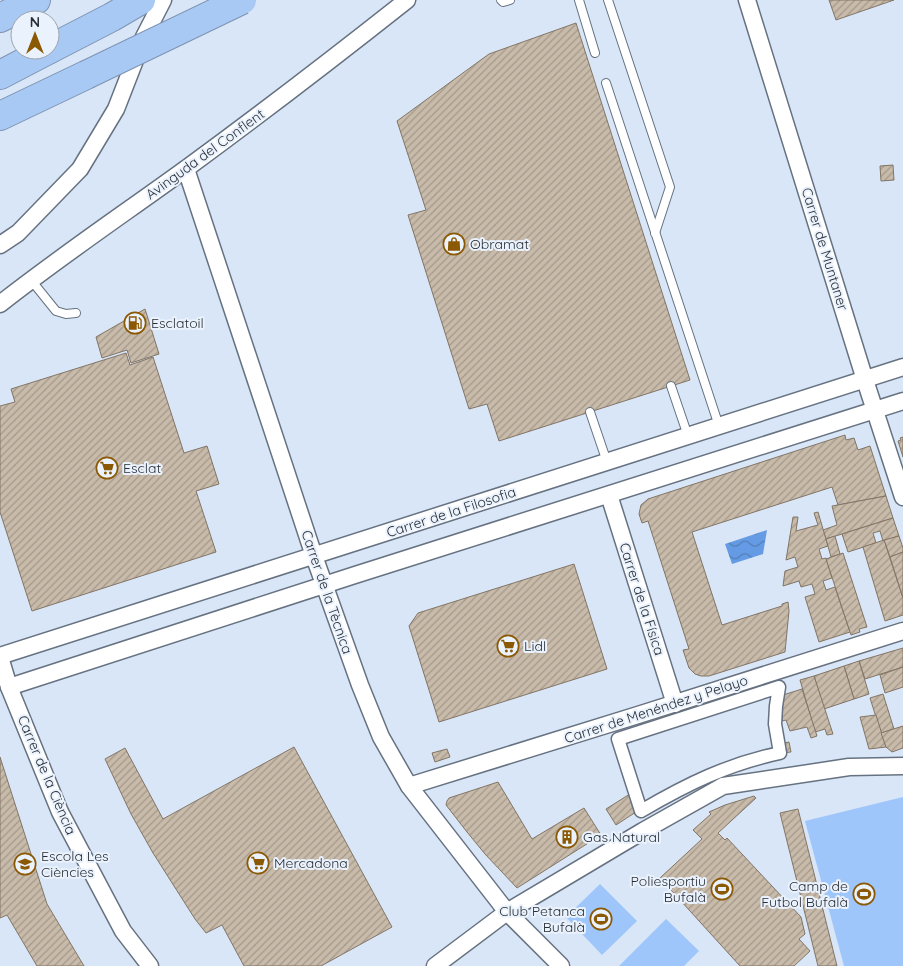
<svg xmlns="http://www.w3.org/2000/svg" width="903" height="966" font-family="Quicksand,sans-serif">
  <defs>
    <pattern id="water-waves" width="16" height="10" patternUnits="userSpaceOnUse" patternTransform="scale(1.25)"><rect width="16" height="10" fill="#649be4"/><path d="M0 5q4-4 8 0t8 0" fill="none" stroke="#537fba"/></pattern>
    <pattern id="building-hatch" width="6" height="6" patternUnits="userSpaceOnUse" patternTransform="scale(1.25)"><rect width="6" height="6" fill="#c9bbaa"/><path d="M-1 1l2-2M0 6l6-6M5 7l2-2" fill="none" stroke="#a3988b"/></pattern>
  </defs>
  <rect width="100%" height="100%" fill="#d9e6f7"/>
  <g fill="#9fc6fa">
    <path d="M 903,797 L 903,966 L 844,966 L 805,821 Z"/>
    <path d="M 600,884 L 637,921 L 602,955 L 566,917 Z"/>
    <path d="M 666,919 L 699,951 L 684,966 L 619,966 Z"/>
  </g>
  <path fill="url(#water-waves)" d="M 767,530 L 763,554 L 732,564 L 725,544 Z"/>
  <g fill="url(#building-hatch)" stroke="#827566">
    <path d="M 829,0 L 894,0 L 836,20 Z"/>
    <path d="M 576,23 L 690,380 L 499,441 L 487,404 L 469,409 L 408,215 L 426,210 L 397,121 L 489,54 Z"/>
    <path d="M 893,165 L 894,180 L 881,181 L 880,166 Z"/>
    <path d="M 145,309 L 159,354 L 131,363 L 127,350 L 102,358 L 96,337 Z"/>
    <path d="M 126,353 L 130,365 L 153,357 L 184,453 L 207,446 L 219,484 L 196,491 L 216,552 L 32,611 L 0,512 L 0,406 L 15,402 L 11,389 Z"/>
    <path d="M 845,435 L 846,440 L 854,438 L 858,450 L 870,446 L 886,496 L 838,505 L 832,487 L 692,532 L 722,625 L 782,606 L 782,604 L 788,602 L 789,611 L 785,652 L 709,676 L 701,676 L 695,674 L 689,668 L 683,650 L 689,649 L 648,521 L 642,523 L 639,514 L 641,505 L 648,499 Z"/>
    <path d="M 903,437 L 903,457 L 898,441 L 901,440 L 900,438 Z"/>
    <path d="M 886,496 L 893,518 L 826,539 L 823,530 L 837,525 L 832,506 Z"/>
    <path d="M 818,512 L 828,546 L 819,549 L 822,559 L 826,558 L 832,578 L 823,581 L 826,590 L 835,587 L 850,632 L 819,642 L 805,597 L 815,594 L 812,584 L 801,587 L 799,581 L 783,586 L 785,571 L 798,567 L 795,557 L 786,560 L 793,517 L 798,517 L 796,531 L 818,525 L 814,513 Z"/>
    <path d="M 893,518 L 899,536 L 883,541 L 880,531 L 873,533 L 876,543 L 848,552 L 842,534 Z"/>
    <path d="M 835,536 L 840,554 L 831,557 L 826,539 Z"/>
    <path d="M 899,536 L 903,548 L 903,552 L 890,557 L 884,540 Z"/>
    <path d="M 884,540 L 903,598 L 903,615 L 885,621 L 863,547 Z"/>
    <path d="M 903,552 L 903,598 L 890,557 Z"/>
    <path d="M 843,553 L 867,627 L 859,629 L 860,632 L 851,635 L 826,559 Z"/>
    <path d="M 574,564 L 607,669 L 439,722 L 409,626 L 418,613 Z"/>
    <path d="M 903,648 L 903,667 L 865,679 L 859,661 Z"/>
    <path d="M 859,661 L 869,694 L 854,699 L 844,666 Z"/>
    <path d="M 844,666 L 854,699 L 824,709 L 814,676 Z"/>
    <path d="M 903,667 L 903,687 L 885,693 L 880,675 Z"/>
    <path d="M 814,676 L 833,734 L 827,735 L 825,729 L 815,732 L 800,680 Z"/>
    <path d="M 802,689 L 817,736 L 811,738 L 807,727 L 790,731 L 786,720 L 782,721 L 783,695 Z"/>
    <path d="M 883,694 L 894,729 L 881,733 L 870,698 Z"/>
    <path d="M 876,715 L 886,747 L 869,749 L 860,717 Z"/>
    <path d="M 903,726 L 903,748 L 892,752 L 886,747 L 881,733 Z"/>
    <path d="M 789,742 L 791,752 L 781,753 L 779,744 Z"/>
    <path d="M 294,747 L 392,927 L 321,966 L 244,966 L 222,925 L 206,933 L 195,919 L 153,853 L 131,814 L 105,759 L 125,748 L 163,819 Z"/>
    <path d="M 447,749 L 450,757 L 435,762 L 432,753 Z"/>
    <path d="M 0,757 L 47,904 L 84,966 L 37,966 L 7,915 L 0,918 Z"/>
    <path d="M 498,782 L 532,839 L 584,808 L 601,835 L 517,888 L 485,854 L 467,832 L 446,805 L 447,801 L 449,798 Z"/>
    <path d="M 633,792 L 639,810 L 616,825 L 606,809 Z"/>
    <path d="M 754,796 L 756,798 L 718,833 L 725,840 L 727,838 L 801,917 L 805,934 L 799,939 L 810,951 L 794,966 L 740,966 L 660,878 L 702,839 L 693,830 L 711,814 L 709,812 L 725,805 Z"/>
    <path d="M 798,809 L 837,966 L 818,966 L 780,813 Z"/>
  </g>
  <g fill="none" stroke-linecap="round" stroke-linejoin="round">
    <g stroke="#667281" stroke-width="10">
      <g id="service">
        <path d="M 501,0 L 503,2 L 510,0"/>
        <path d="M 579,0 L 595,53"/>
        <path d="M 608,0 L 670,187 L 655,233"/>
        <path d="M 606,83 L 719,426"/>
        <path d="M 31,280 L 56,311 L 66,314 L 76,313"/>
        <path d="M 671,386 L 688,436"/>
        <path d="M 590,412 L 607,462"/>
      </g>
    </g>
    <g stroke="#667281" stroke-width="15">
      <path id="pedestrian" d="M 779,687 L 776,706 L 775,724 L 780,753 C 728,764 687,784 641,811 L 618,739 Z"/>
    </g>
    <g stroke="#667281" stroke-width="19">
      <g id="minor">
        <path d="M 747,0 L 865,380 L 903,497"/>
        <path d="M 186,169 L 314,556 L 360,685 L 381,737 L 409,786 L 507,912 L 561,966"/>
        <path d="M 0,245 L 18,233 L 80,169 L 116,109 L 144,37 L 163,0"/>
        <path d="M 0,304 C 61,256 125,213 187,168 C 262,113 335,57 407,0"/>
        <path d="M 609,495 L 675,704"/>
        <path d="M 0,656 L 903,367"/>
        <path d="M 0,657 L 9,687 L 60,812 L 123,931 L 150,966"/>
        <path d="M 9,687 L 355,575 L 903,401"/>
        <path d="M 409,786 L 638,715 L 903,631"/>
        <path d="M 435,966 L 507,912 L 643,831 L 723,786 L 849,767 L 903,766"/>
      </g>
    </g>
    <g stroke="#7d93b2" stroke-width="30">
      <g id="motorway">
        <path d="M 0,18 L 36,0"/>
        <path d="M 50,49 L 112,17 L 141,0"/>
        <path d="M 0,75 L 48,50"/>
        <path d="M 0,116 L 86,75"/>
      </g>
    </g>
    <use href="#service" stroke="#fff" stroke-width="8"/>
    <use href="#pedestrian" stroke="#fff" stroke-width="12"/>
    <use href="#minor" stroke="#fff" stroke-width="16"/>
    <use href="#motorway" stroke="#a9c9f5" stroke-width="28"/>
    <g stroke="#7d93b2" stroke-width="30" stroke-linecap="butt">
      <path id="motorway-bridge" d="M 86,75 L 242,0"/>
    </g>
    <use href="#motorway-bridge" stroke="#a9c9f5" stroke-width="28"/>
  </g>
  <defs>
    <g id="shop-ring" transform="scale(1.125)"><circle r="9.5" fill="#eaf2fd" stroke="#8b5903" stroke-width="1.5"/><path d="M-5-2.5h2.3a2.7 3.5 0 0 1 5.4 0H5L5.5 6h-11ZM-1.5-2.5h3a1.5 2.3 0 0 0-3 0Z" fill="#8b5903"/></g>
    <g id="fuel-ring" transform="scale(1.125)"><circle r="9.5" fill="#eaf2fd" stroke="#8b5903" stroke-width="1.5"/><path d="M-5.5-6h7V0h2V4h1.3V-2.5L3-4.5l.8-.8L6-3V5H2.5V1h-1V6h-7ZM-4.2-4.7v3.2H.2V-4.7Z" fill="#8b5903"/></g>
    <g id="supermarket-ring" transform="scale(1.125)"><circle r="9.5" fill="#eaf2fd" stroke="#8b5903" stroke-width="1.5"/><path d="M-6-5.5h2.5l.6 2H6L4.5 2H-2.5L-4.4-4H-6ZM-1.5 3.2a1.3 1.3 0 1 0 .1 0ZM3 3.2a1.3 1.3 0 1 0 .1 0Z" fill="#8b5903"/></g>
    <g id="building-ring" transform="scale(1.125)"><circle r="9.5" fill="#eaf2fd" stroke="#8b5903" stroke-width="1.5"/><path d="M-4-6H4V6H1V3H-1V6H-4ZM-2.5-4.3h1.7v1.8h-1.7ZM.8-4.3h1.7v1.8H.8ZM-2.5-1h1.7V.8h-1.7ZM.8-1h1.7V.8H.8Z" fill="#8b5903"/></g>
    <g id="school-ring" transform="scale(1.125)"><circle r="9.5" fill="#eaf2fd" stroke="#8b5903" stroke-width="1.5"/><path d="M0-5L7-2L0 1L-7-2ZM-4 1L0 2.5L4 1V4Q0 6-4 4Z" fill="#8b5903"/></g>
    <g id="stadium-ring" transform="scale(1.125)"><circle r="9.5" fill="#eaf2fd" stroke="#8b5903" stroke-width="1.5"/><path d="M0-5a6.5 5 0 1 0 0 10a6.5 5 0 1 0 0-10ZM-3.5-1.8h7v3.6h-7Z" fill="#8b5903"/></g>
  </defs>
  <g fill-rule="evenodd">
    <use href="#shop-ring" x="454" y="244"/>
    <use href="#fuel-ring" x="135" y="323"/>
    <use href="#supermarket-ring" x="107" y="468"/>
    <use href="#supermarket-ring" x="508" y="646"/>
    <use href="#building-ring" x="567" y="837"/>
    <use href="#supermarket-ring" x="258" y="863"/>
    <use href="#school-ring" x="25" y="864"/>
    <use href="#stadium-ring" x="722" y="889"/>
    <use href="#stadium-ring" x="864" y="894"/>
    <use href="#stadium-ring" x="601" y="919"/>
  </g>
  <g text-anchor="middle" stroke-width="4" stroke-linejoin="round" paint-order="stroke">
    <g font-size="14" fill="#2a2f35" stroke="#eaf2fd">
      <text transform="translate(205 154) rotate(-36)" y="5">Avinguda del Conflent</text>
      <text transform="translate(825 249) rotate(73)" y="5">Carrer de Muntaner</text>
      <text transform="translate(451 512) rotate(-18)" y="5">Carrer de la Filosofia</text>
      <text transform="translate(327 592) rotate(71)" y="5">Carrer de la Tècnica</text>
      <text transform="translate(642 599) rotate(72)" y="5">Carrer de la Física</text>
      <text transform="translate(656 709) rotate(-18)" y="5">Carrer de Menéndez y Pelayo</text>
      <text transform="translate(47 775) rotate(67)" y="5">Carrer de la Ciència</text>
    </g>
    <g font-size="14" fill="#2a2f35" stroke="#eaf2fd" text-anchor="start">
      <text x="470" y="249">Obramat</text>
      <text x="151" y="328">Esclatoil</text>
      <text x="123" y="473">Esclat</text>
      <text x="524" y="651">Lidl</text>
      <text x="583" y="842">Gas Natural</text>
      <text x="41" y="861">Escola Les<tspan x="41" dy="16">Ciències</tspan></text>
      <text x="274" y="868">Mercadona</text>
      <text x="706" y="886" text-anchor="end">Poliesportiu<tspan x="706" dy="16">Bufalà</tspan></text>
      <text x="848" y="891" text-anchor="end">Camp de<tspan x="848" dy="16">Futbol Bufalà</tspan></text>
      <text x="585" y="916" text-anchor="end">Club Petanca<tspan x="585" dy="16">Bufalà</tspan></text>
    </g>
  </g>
  <g transform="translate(35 35)"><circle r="24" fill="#eaf2fd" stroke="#9da4ad"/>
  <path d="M0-4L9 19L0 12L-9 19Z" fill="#8b5903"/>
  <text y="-8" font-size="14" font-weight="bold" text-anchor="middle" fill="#2a2f35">N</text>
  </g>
</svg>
